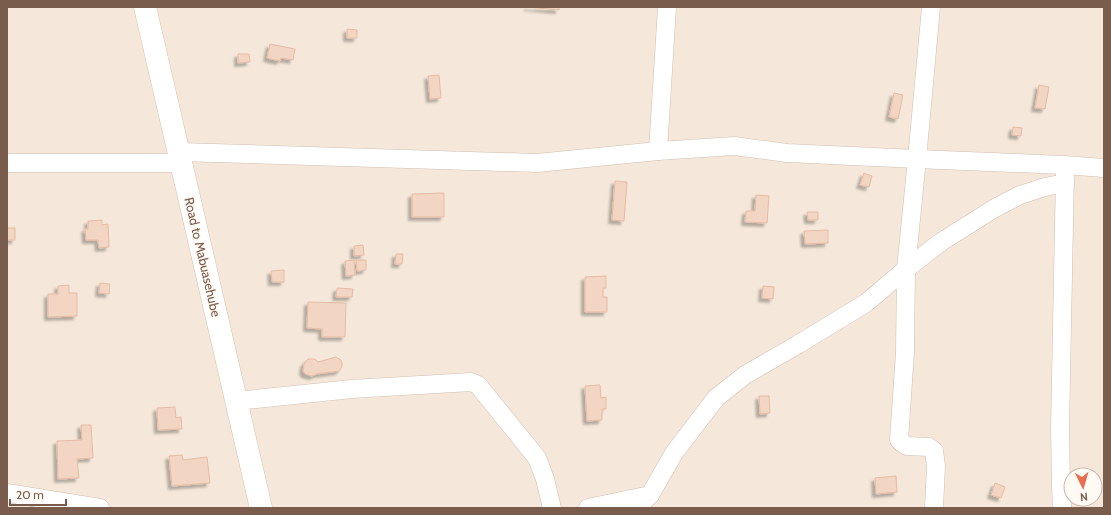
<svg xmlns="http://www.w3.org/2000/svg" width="1111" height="515" font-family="Cabin,sans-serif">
  <defs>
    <filter id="shadow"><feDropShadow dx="-3.5" dy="3.5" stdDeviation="1" flood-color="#0004"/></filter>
  </defs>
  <rect width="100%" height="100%" fill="#fdf6ec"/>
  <path fill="#f5e8da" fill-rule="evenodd" d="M 7,7 L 1104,7 L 1104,508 L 7,508 ZM 1071,475 L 1095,475 L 1095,499 L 1071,499 Z"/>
  <g fill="#f3d5c3" stroke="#e6bba3" filter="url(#shadow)">
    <path d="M 527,7 L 559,7 L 559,10 Z"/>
    <path d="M 347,29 L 357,30 L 357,38 L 347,38 Z"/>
    <path d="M 270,44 L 295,49 L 293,60 L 281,58 L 280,61 L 267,58 Z"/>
    <path d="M 238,54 L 249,54 L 250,62 L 238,63 Z"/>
    <path d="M 439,75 L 441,98 L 430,99 L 428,76 Z"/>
    <path d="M 1039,85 L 1049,87 L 1045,109 L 1035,108 Z"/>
    <path d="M 894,93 L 903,95 L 898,119 L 889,117 Z"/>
    <path d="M 1013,127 L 1022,128 L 1021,136 L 1012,135 Z"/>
    <path d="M 864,173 L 872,176 L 869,187 L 860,185 Z"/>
    <path d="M 615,181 L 627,182 L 624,221 L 612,220 Z"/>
    <path d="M 444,193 L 444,217 L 412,217 L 412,194 Z"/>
    <path d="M 756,195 L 769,196 L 767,223 L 745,222 L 746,211 L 755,211 Z"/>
    <path d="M 807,212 L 818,212 L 818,220 L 808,220 Z"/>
    <path d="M 102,220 L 102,225 L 108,224 L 109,247 L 99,248 L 98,240 L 86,240 L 85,229 L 88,229 L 88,221 Z"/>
    <rect x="7" y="228" width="8" height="12"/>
    <path d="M 828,230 L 828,243 L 805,244 L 804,231 Z"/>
    <path d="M 363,245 L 364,255 L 354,256 L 354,246 Z"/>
    <path d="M 396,254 L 403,254 L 402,264 L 395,264 Z"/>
    <path d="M 354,260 L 355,275 L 346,276 L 345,261 Z"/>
    <path d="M 356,260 L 366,260 L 366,270 L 357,271 Z"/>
    <path d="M 284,270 L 284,282 L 272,282 L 271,271 Z"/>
    <path d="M 606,276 L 606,288 L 603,288 L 603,297 L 607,297 L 607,312 L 585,312 L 585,277 Z"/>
    <path d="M 100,283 L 110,284 L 109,294 L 99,293 Z"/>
    <path d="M 69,285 L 69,293 L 77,293 L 77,316 L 48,317 L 48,294 L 58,294 L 58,286 Z"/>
    <path d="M 763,286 L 774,287 L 773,299 L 762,298 Z"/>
    <path d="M 337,288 L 353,289 L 352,297 L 336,297 Z"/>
    <path d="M 308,302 L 346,303 L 345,337 L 322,337 L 322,329 L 307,328 Z"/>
    <path d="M 336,357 L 341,360 L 342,362 L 342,367 L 339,371 L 317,374 L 312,376 L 305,374 L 303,371 L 304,364 L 308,359 L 315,359 L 318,362 Z"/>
    <path d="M 600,385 L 601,398 L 606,397 L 606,409 L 602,409 L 602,420 L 587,421 L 585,386 Z"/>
    <path d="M 759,396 L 769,396 L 770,413 L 760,414 Z"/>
    <path d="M 175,407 L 176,418 L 181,417 L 182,429 L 158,430 L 157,408 Z"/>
    <path d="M 81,425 L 91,425 L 93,458 L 77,459 L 79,478 L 58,479 L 57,441 L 82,440 Z"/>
    <path d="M 182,455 L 183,460 L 207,457 L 210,483 L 172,486 L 169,456 Z"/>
    <path d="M 896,476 L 897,492 L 876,494 L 875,478 Z"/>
    <path d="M 995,483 L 1005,487 L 1001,498 L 991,495 Z"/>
  </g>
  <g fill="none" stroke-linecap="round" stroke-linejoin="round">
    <g stroke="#d1beb0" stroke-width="19">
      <g id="street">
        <path d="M 931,7 L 917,159 L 906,269 L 905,352 L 899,440 L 901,442 L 907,446 L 929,447 L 934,451 L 936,466 L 934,508"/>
        <path d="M 658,151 L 667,7"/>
        <path d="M 179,152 L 537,163 L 658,151 L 734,146 L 787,153 L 917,159 L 1064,165 L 1104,168"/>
        <path d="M 7,163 L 181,163"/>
        <path d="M 236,401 L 352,389 L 471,382 L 478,385 L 537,458 L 545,479 L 552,508"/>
        <path d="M 7,493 L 100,508"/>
        <path d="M 588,508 L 650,495"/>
        <path d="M 636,508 L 650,495 L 674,453 L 716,398 L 745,375 L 797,345 L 866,303 L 906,269 L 941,242 L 995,208 L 1020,195 L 1045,187 L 1065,183"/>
        <path d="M 1062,508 L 1061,486 L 1060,429 L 1065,173"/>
      </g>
    </g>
    <g stroke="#d6c0b0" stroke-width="23">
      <path id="secondary" d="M 145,7 L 261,508"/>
    </g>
    <use href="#street" stroke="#fff" stroke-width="18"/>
    <use href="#secondary" stroke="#fff" stroke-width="22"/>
  </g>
  <g text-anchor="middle" stroke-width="3.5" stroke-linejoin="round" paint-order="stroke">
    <g font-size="13" fill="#7a5c4d" stroke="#fffaf3">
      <text transform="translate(203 257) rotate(77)" y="5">Road to Mabuasehube</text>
    </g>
  </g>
  <rect width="1111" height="515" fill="none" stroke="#7a5c4d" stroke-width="16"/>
  <g transform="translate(1083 487) rotate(175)"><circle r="19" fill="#fffaf3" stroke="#cabbb1"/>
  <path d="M0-3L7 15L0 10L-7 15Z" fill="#e76f51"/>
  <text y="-6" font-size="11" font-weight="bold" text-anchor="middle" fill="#7a5c4d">N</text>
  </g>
  <path d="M10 499v6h56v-6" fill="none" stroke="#7a5c4d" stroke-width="2"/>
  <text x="16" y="499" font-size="12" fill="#7a5c4d" stroke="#fffaf3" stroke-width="3" paint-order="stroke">20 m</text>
</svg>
